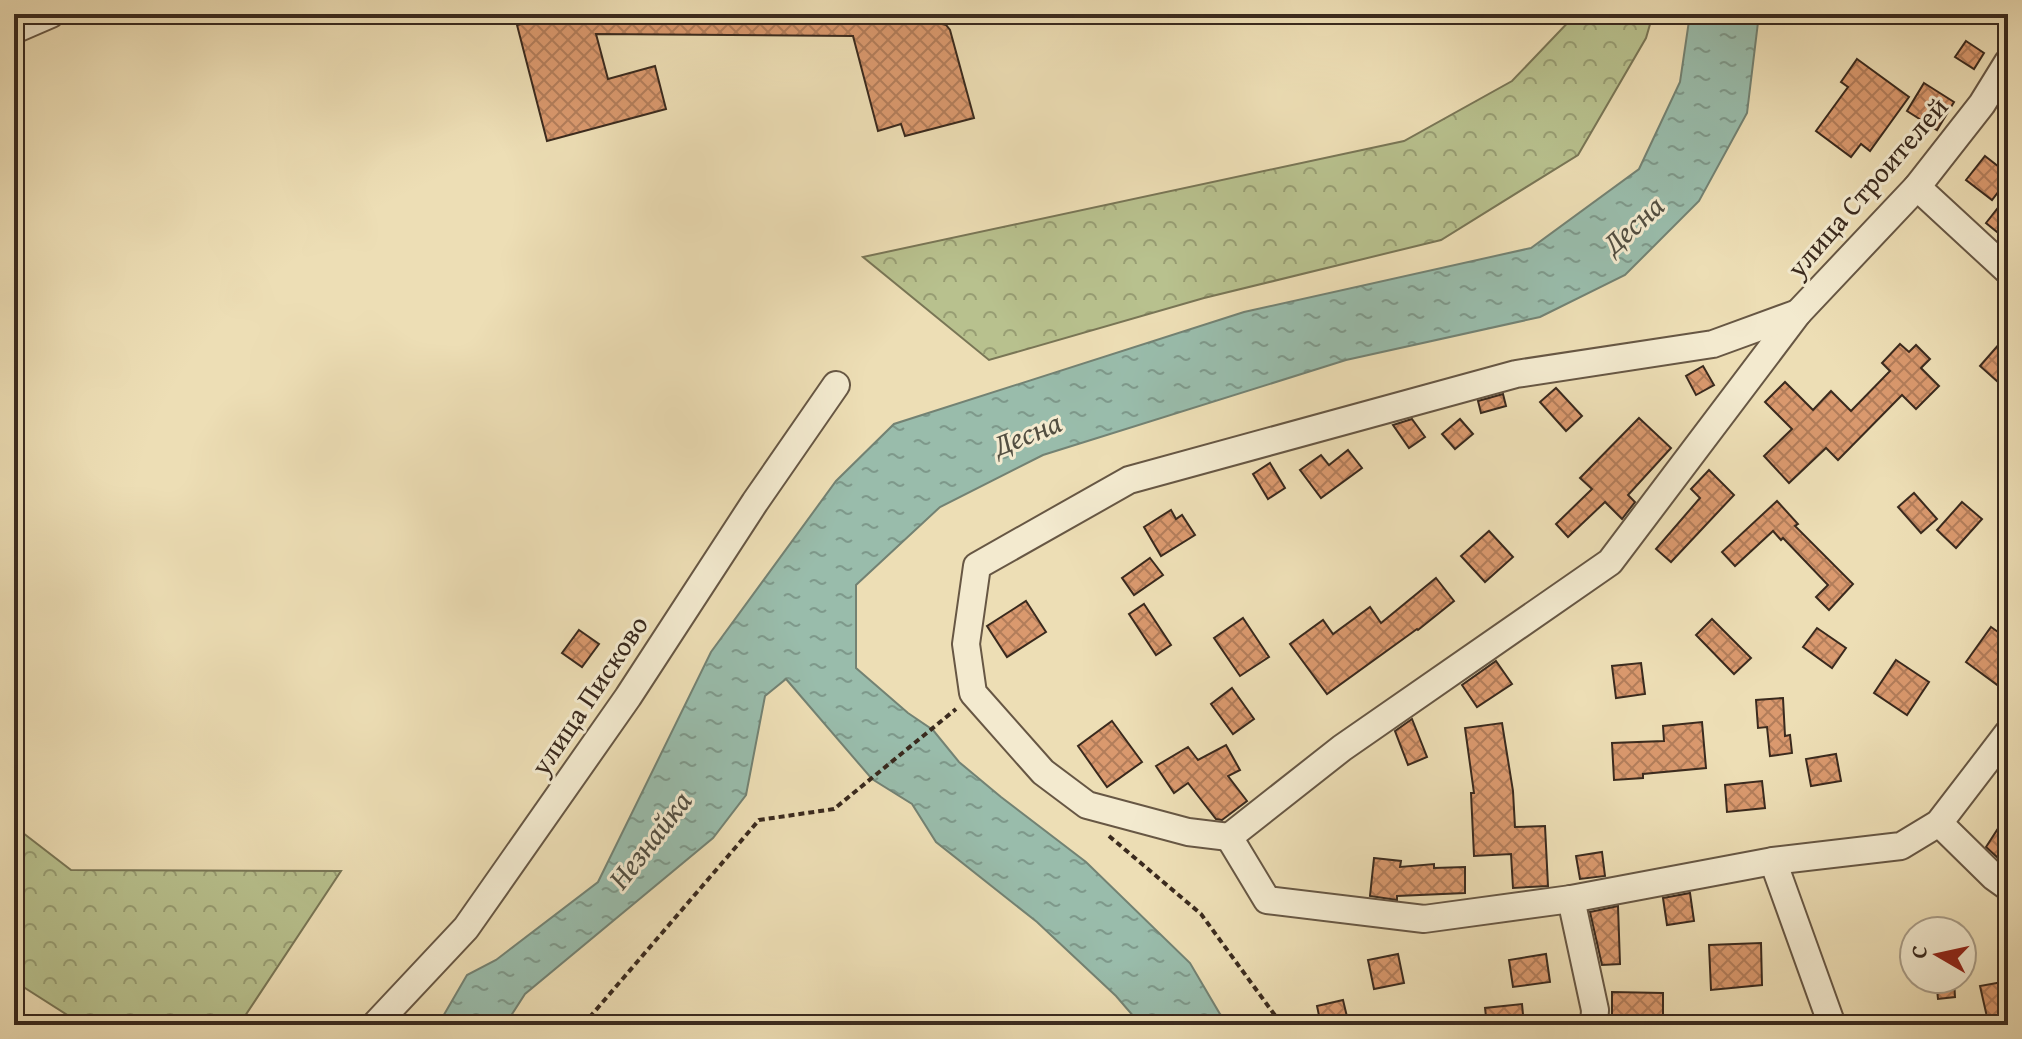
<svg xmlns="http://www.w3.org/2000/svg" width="2022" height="1039" font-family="'Gentium Book Plus',serif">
  <defs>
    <pattern id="forest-crowns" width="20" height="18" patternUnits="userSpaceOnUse" patternTransform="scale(2)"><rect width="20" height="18" fill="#b8c18e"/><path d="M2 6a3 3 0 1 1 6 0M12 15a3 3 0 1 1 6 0" fill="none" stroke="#979d73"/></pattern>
    <pattern id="water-ripples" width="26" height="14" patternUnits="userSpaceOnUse" patternTransform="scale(2)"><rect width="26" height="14" fill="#99bcab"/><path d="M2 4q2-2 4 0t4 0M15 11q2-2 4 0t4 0" fill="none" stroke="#7e998b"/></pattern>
    <pattern id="building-cross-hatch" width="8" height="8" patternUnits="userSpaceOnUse" patternTransform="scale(2)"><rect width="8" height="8" fill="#da996e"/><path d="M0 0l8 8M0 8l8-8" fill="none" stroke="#b27d5a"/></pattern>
  </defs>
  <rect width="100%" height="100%" fill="#eddeb5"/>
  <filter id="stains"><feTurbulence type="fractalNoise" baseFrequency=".0025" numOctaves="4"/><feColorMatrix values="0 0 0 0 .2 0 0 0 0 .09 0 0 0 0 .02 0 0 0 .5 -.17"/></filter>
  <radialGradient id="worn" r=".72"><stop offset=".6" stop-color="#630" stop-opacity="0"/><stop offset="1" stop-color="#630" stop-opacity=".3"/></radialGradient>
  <g fill="url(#forest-crowns)" stroke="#797656" stroke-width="2">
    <path d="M 1576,14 L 1653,14 L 1646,38 L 1578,155 L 1441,240 L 1204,298 L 989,360 L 863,257 L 1404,141 L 1512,81 Z"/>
    <path d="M 14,826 L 71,870 L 341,871 L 239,1025 L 83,1025 L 14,981 Z"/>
  </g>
  <path fill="url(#water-ripples)" stroke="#738273" stroke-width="2" d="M 1690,14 L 1759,14 L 1747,113 L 1699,201 L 1625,275 L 1540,317 L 1346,360 L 1043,455 L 940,507 L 856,585 L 856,668 L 908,713 L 933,730 L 959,762 L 1001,797 L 1086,862 L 1190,963 L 1220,1014 L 1232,1025 L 1141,1025 L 1116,996 L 1037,922 L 936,842 L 912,804 L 872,779 L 786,679 L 765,696 L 746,795 L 713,838 L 525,994 L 505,1025 L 438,1025 L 467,975 L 496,960 L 598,882 L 711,652 L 836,481 L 894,424 L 1244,312 L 1531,248 L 1639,169 L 1680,82 Z"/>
  <g fill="url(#building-cross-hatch)" stroke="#3a2a1e" stroke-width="2">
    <path d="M 559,14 L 932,14 L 934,22 L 946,25 L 950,30 L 974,118 L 905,136 L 901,124 L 878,131 L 853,36 L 596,34 L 608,79 L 655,66 L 666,109 L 547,141 L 517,25 Z"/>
    <path d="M 1966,41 L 1984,53 L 1974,69 L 1955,57 Z"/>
    <path d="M 1857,59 L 1909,97 L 1870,151 L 1861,144 L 1851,157 L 1816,131 L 1848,87 L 1841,82 Z"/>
    <path d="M 1924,83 L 1954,102 L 1937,130 L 1907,111 Z"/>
    <path d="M 1985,156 L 2008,174 L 2008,179 L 1992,200 L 1966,180 Z"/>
    <path d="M 2008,195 L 2008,241 L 1986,223 Z"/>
    <path d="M 2008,334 L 2008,391 L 1980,366 Z"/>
    <path d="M 1900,344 L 1909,352 L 1916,345 L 1930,359 L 1921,368 L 1939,386 L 1916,409 L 1902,395 L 1838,460 L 1826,448 L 1789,483 L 1764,456 L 1792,429 L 1765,402 L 1785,382 L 1813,410 L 1831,391 L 1851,411 L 1890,371 L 1882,363 Z"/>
    <path d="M 1703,366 L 1714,385 L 1696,395 L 1686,376 Z"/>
    <path d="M 1556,388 L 1582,416 L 1566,431 L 1540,402 Z"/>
    <path d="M 1503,394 L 1506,406 L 1481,413 L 1478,401 Z"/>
    <path d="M 1639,418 L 1671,448 L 1628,495 L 1635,502 L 1622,519 L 1605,502 L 1568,537 L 1556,524 L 1592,489 L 1580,478 Z"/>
    <path d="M 1412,419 L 1425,437 L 1409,448 L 1393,425 Z"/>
    <path d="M 1460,419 L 1473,434 L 1455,449 L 1442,434 Z"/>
    <path d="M 1348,450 L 1362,468 L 1321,498 L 1300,470 L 1321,455 L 1329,465 Z"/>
    <path d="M 1270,463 L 1285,488 L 1268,499 L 1253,474 Z"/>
    <path d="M 1709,470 L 1734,495 L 1671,562 L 1656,549 L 1700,498 L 1691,489 Z"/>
    <path d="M 1914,493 L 1937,519 L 1921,533 L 1898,507 Z"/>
    <path d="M 1777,501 L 1798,524 L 1795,526 L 1853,584 L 1829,610 L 1816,597 L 1828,585 L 1783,538 L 1781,540 L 1773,531 L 1735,566 L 1722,552 Z"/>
    <path d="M 1962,502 L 1982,519 L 1956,548 L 1937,530 Z"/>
    <path d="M 1171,510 L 1176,519 L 1182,515 L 1195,535 L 1161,556 L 1144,527 Z"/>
    <path d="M 1489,531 L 1513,557 L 1485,582 L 1461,556 Z"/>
    <path d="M 1150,558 L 1163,575 L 1134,595 L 1122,578 Z"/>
    <path d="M 1436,578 L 1454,601 L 1418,630 L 1417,629 L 1327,694 L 1290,644 L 1323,620 L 1333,634 L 1370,607 L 1381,623 Z"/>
    <path d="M 1026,601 L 1046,632 L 1007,657 L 987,626 Z"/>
    <path d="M 1144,604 L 1171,645 L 1156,655 L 1129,614 Z"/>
    <path d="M 1243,618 L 1269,657 L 1240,676 L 1214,638 Z"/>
    <path d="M 1712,619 L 1751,658 L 1734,674 L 1696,635 Z"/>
    <path d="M 1991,627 L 2008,639 L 2008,676 L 2000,687 L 1966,662 Z"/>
    <path d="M 1817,628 L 1846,648 L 1832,668 L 1803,647 Z"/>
    <path d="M 579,630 L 599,644 L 582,667 L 562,653 Z"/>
    <path d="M 1896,660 L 1929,682 L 1907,715 L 1874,693 Z"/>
    <path d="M 1496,661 L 1512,684 L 1477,707 L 1462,685 Z"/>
    <path d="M 1641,663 L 1645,694 L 1616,698 L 1612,666 Z"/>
    <path d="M 1232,688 L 1254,719 L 1233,734 L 1211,704 Z"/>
    <path d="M 1783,698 L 1785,736 L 1790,735 L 1792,753 L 1770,756 L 1767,727 L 1758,728 L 1756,700 Z"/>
    <path d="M 1412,719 L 1427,757 L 1408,765 L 1395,731 Z"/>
    <path d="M 1112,721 L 1142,762 L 1107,787 L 1078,746 Z"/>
    <path d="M 1702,722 L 1706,768 L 1643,774 L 1643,778 L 1614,780 L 1612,743 L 1664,741 L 1663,726 Z"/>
    <path d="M 1502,723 L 1513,791 L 1515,827 L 1545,826 L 1548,886 L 1513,888 L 1511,854 L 1474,856 L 1471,793 L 1474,793 L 1465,728 Z"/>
    <path d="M 1226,745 L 1240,770 L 1228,776 L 1247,801 L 1222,820 L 1216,819 L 1188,783 L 1174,793 L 1156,766 L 1188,747 L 1198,760 Z"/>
    <path d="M 1836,754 L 1841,781 L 1811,786 L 1806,759 Z"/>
    <path d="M 1762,781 L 1765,808 L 1727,812 L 1725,785 Z"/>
    <path d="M 2008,813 L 2008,867 L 1986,847 Z"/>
    <path d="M 1602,852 L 1605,876 L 1580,879 L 1576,856 Z"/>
    <path d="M 1374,858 L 1401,861 L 1400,867 L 1434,864 L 1434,868 L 1465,867 L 1465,893 L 1397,896 L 1397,900 L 1370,896 Z"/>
    <path d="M 1690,893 L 1694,921 L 1667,925 L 1663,898 Z"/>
    <path d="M 1618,906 L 1620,964 L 1602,965 L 1590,912 Z"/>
    <path d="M 1761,943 L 1762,985 L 1711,990 L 1709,945 Z"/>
    <path d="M 1398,954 L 1404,983 L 1374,989 L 1368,960 Z"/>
    <path d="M 1546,954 L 1550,982 L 1513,987 L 1509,960 Z"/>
    <path d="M 1936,979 L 1954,979 L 1955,997 L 1938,999 Z"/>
    <path d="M 2008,981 L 2008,1013 L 1987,1017 L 1980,986 Z"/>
    <path d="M 1612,992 L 1663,993 L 1663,1019 L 1612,1018 Z"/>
    <path d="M 1343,1000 L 1349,1025 L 1321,1025 L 1317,1006 Z"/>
    <path d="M 1522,1004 L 1524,1025 L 1487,1025 L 1485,1008 Z"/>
  </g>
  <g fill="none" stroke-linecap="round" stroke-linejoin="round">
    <g stroke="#675744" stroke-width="30">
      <g id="minor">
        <path d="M 14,30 L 51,14"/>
        <path d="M 2008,62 L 1982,104 L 1917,187 L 1798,313 L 1610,562 L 1342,748 L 1229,837 L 1267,900 L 1424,919 L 1571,899 L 1773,861 L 1901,846 L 1939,823 L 2008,733"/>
        <path d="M 1917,187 L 2008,271"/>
        <path d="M 1939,823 L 1994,877 L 2008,887"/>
        <path d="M 1229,837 L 1188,832 L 1087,805 L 1043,772 L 973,693 L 966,644 L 977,566 L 1129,480 L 1516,374 L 1713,344 L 1798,313"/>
        <path d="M 1773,861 L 1832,1025"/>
        <path d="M 1571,899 L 1595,1010 L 1594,1025"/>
        <path d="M 375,1025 L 466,928 L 628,697 L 755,502 L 836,385"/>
      </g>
    </g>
    <g stroke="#3a2a1e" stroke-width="4" stroke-dasharray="6 4" stroke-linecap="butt">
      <path d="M 1109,836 L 1201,914 L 1282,1025"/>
      <path d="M 583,1025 L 759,820 L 834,809 L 956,709"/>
    </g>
    <use href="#minor" stroke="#f3eacf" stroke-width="26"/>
  </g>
  <g text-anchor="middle" stroke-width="6" stroke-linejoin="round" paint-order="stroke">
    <g font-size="28" fill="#3a2a1e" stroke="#f3eacf">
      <text transform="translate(1867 187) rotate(-49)" y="10">улица Строителей</text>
      <text transform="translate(589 695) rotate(-56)" y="10">улица Писково</text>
    </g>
    <g font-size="30" font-style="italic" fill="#524e41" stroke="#f3eacf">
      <text transform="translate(1633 225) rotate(-42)" y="10">Десна</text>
      <text transform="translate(1027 434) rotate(-22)" y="10">Десна</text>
      <text transform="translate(650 840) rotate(-52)" y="10">Незнайка</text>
    </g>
  </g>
  <rect width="2022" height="1039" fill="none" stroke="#eddeb5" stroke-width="48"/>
  <rect x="16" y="16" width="1990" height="1007" fill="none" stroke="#3a2a1e" stroke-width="4"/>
  <rect x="24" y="24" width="1974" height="991" fill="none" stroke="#3a2a1e" stroke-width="2"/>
  <g transform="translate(1938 955) rotate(279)"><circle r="38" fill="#f3eacf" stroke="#a99d88" stroke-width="2"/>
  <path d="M0-6L14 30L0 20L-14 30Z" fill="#8f2418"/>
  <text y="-12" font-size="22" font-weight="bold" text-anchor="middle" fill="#3a2a1e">С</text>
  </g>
  <rect width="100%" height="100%" filter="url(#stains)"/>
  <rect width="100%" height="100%" fill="url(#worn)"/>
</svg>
